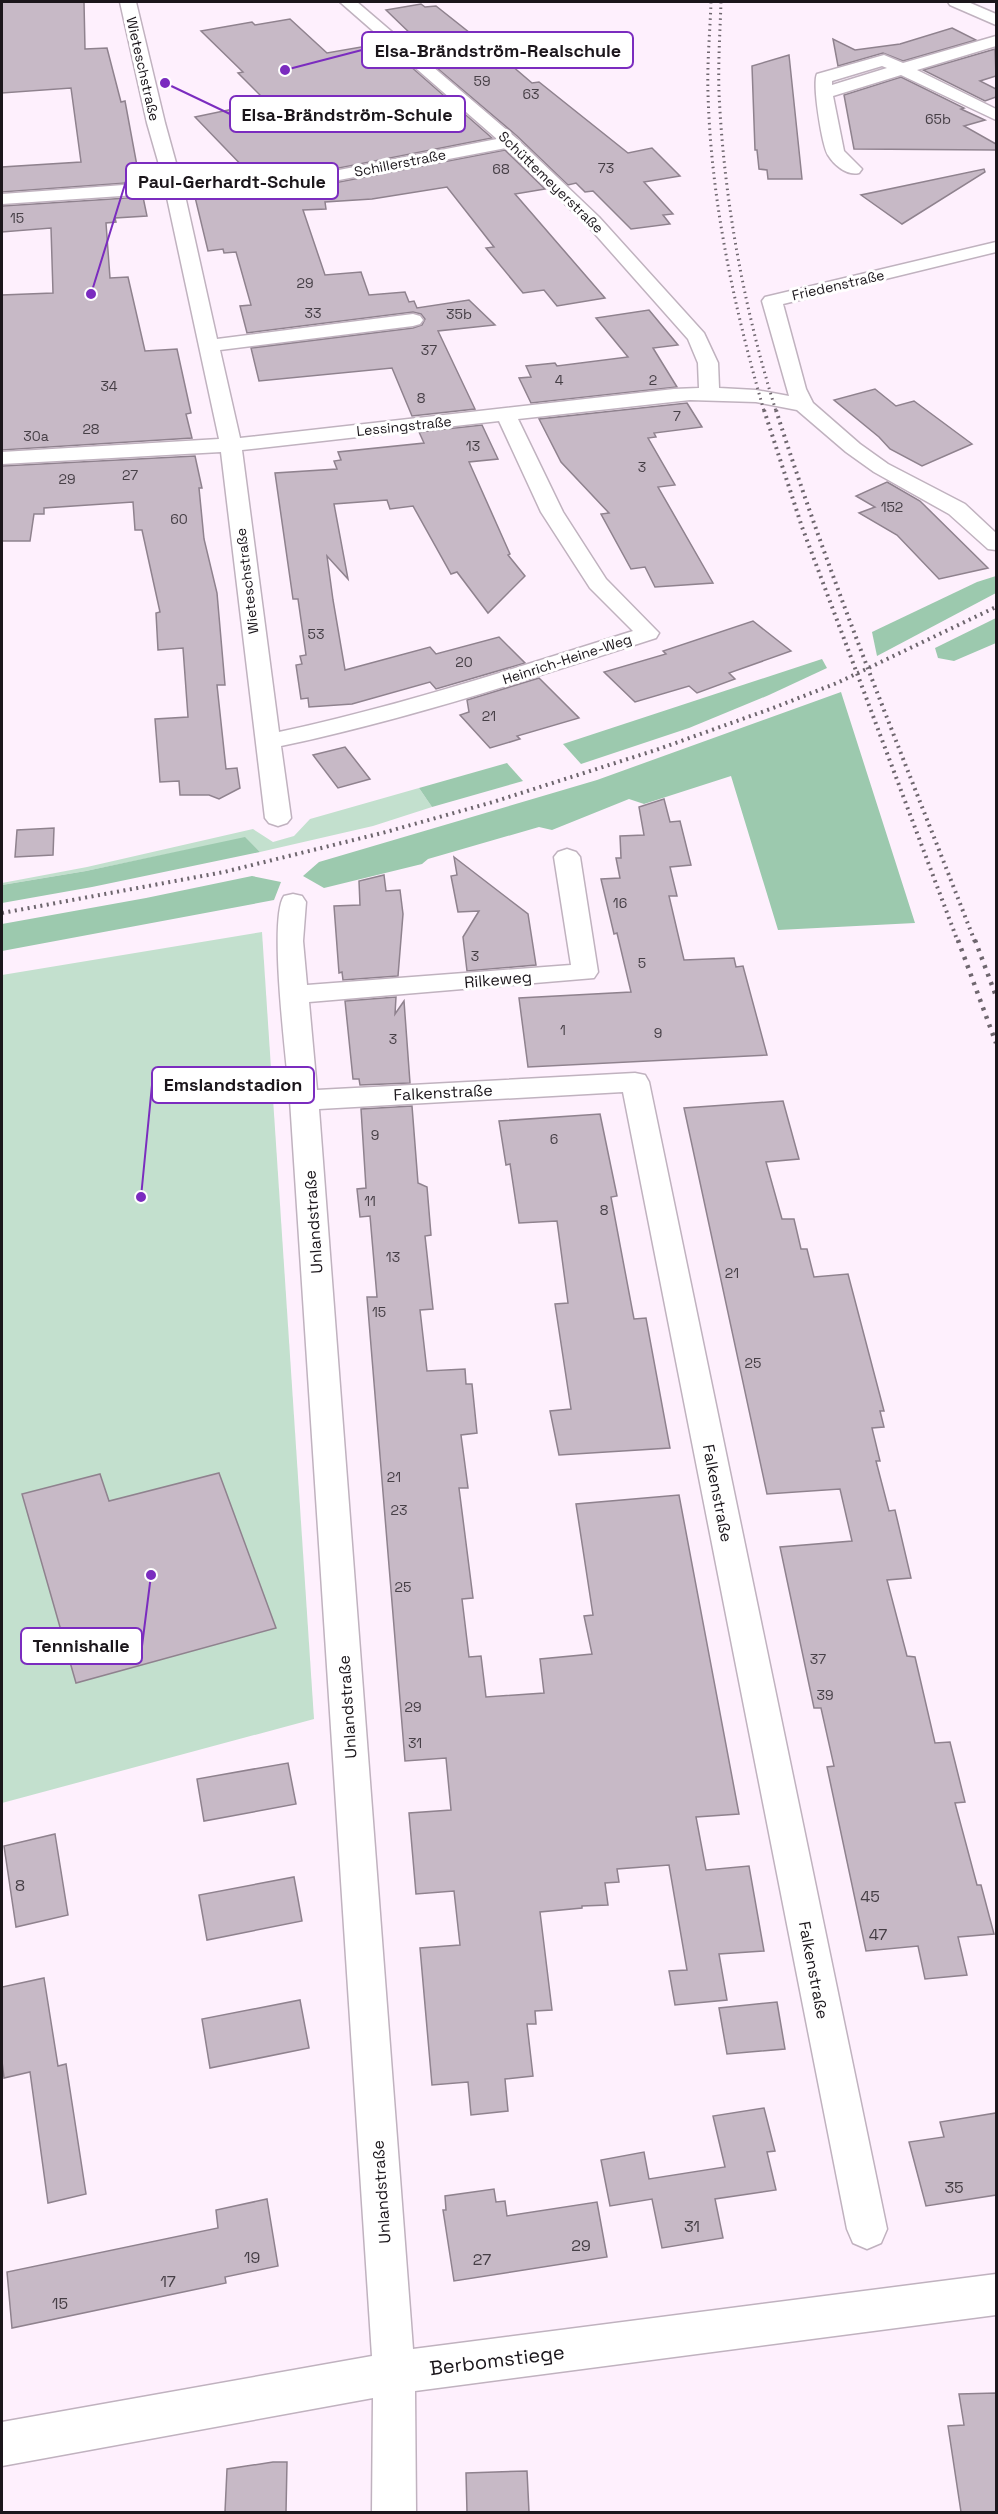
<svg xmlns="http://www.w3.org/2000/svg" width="998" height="2514" font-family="'Space Grotesk',sans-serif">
  <rect width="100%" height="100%" fill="#fef0fd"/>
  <g fill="#c3e0ce">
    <path d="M 419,788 L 432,807 L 373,826 L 260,852 L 245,838 L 86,871 L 2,885 L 2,883 L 87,867 L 253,829 L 273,842 L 294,836 L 310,819 Z"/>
    <path d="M 262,932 L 314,1719 L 2,1803 L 2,975 Z"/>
  </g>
  <g fill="#9cc9ae">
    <path d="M 996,576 L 996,593 L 877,656 L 872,632 L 977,582 Z"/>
    <path d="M 996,618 L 996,643 L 954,661 L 938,658 L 935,648 Z"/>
    <path d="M 822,659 L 827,668 L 769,695 L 689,728 L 581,764 L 563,744 Z"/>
    <path d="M 841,692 L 915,923 L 778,930 L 731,776 L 644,804 L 629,799 L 552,830 L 539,827 L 428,859 L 422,864 L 324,888 L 303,876 L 319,862 L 597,780 Z"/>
    <path d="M 507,763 L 523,781 L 432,807 L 419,788 Z"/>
    <path d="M 245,837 L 260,852 L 92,887 L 2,903 L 2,885 L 86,871 Z"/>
    <path d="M 252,876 L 281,882 L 274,900 L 2,951 L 2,924 L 146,898 Z"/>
  </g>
  <g fill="#c7b9c6" stroke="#8f828e" stroke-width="1.5">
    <path d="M 2,2 L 84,2 L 85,49 L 107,48 L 121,102 L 125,101 L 140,182 L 2,192 L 2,167 L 81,162 L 71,88 L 2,93 Z"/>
    <path d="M 421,4 L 425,7 L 436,6 L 489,48 L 496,49 L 505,56 L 511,65 L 532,83 L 539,82 L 628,153 L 652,148 L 680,176 L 644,182 L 673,214 L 663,215 L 670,224 L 631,229 L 593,191 L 585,192 L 576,183 L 568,185 L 517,136 L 404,40 L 415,38 L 386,10 Z"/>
    <path d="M 290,19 L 327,53 L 384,43 L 492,138 L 339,168 L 250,174 L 195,117 L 267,102 L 238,73 L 243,72 L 201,31 L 252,22 L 255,25 Z"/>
    <path d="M 952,28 L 976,40 L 903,61 L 883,53 L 838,66 L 833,39 L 855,50 L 900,44 Z"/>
    <path d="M 995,49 L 996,76 L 980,81 L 996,89 L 996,97 L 985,101 L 923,70 Z"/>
    <path d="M 789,55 L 802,179 L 768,179 L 767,170 L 759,169 L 757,150 L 755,150 L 752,66 Z"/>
    <path d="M 901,77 L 964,108 L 961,109 L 985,120 L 964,126 L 996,144 L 996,150 L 854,149 L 844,95 Z"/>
    <path d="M 505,150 L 545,189 L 515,194 L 605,298 L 557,306 L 544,290 L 523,293 L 486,248 L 494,247 L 447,187 L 372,199 L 325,202 L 326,209 L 303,210 L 325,275 L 361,272 L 369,295 L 405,292 L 409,302 L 414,301 L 417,308 L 469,300 L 495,325 L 438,331 L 475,409 L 412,416 L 392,368 L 259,381 L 251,348 L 413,328 L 422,325 L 425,319 L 421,314 L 413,312 L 247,333 L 240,306 L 251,305 L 236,252 L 224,253 L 223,249 L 208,251 L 194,193 L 339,182 Z"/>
    <path d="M 984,169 L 985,172 L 902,224 L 861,195 Z"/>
    <path d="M 143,197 L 147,216 L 115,218 L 116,222 L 106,223 L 110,278 L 128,277 L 145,351 L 177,349 L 191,413 L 186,414 L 192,438 L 2,450 L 2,295 L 53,293 L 51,228 L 2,232 L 2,206 Z"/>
    <path d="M 649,310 L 678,345 L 653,348 L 677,387 L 531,403 L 519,378 L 531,377 L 526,366 L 555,363 L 557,366 L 628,357 L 596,318 Z"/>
    <path d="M 875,389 L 896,406 L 914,401 L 972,444 L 922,466 L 890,449 L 879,437 L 834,400 Z"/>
    <path d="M 687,403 L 702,427 L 654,433 L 656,437 L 648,438 L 675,485 L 658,487 L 713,583 L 655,587 L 645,567 L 631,569 L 601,514 L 609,513 L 561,462 L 539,419 Z"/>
    <path d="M 482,425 L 498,459 L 469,462 L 510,554 L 508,555 L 525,576 L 488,613 L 457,572 L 451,574 L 413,506 L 390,509 L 387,500 L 334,504 L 348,579 L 327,556 L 333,600 L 345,670 L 430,647 L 436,654 L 499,637 L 525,663 L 436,689 L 430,682 L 352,704 L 309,707 L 308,698 L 301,699 L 296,665 L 302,664 L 300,656 L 306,655 L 298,599 L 293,599 L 275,473 L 337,469 L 334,461 L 341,460 L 338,452 L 424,443 L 419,432 Z"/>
    <path d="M 195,456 L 202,488 L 199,488 L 204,539 L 217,593 L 225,685 L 217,685 L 226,769 L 237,768 L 240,788 L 219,799 L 209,795 L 180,795 L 179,781 L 160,782 L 155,719 L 188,717 L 183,648 L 158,650 L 156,613 L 160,612 L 142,530 L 135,530 L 133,502 L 44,508 L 44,514 L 34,514 L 30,541 L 2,541 L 2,466 Z"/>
    <path d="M 887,482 L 920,501 L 988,568 L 939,579 L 897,535 L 859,513 L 875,507 L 856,496 Z"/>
    <path d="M 753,621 L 791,651 L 729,673 L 735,679 L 697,693 L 689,686 L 635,702 L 604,672 L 666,654 L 663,651 Z"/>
    <path d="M 539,678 L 579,718 L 517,736 L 520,739 L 490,748 L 460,715 L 469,712 L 467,700 Z"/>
    <path d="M 345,747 L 370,779 L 338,788 L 313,755 Z"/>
    <path d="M 664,799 L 670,822 L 680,821 L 691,865 L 670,867 L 677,896 L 669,896 L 684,960 L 734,958 L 736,967 L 743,966 L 767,1055 L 528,1067 L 519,998 L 631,992 L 617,933 L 614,934 L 601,879 L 620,878 L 616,858 L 621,858 L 620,836 L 644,835 L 639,807 Z"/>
    <path d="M 54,828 L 53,855 L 15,857 L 17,830 Z"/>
    <path d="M 454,857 L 528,914 L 536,965 L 467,971 L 463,937 L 479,911 L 458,912 L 451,876 L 457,875 Z"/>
    <path d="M 384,875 L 386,891 L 400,890 L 403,914 L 398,976 L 343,980 L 342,972 L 339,973 L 334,906 L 360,905 L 359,881 Z"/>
    <path d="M 396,997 L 395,1014 L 404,1001 L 410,1083 L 360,1085 L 359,1079 L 353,1079 L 345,1001 Z"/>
    <path d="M 783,1101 L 799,1159 L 766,1162 L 782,1219 L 794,1219 L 801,1249 L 807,1249 L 814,1277 L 848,1274 L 884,1411 L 880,1411 L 884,1427 L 872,1428 L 880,1461 L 876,1461 L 889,1511 L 895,1510 L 911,1578 L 887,1580 L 907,1656 L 915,1657 L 935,1743 L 950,1742 L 965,1802 L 955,1803 L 977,1885 L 981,1885 L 994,1934 L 958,1937 L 967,1975 L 925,1979 L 918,1946 L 866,1951 L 827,1767 L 834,1766 L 821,1708 L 814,1708 L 780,1547 L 852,1541 L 840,1489 L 767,1494 L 684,1108 Z"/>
    <path d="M 412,1106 L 418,1183 L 427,1187 L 431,1235 L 425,1236 L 433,1309 L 420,1310 L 427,1371 L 465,1369 L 466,1384 L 472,1384 L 477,1433 L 461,1435 L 468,1488 L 459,1488 L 473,1598 L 462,1599 L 469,1657 L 481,1656 L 486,1697 L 544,1693 L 540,1659 L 592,1654 L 584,1616 L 593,1615 L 576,1504 L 679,1495 L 739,1814 L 696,1817 L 706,1870 L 749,1866 L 764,1951 L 719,1954 L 727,2000 L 675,2005 L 669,1971 L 687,1970 L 669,1865 L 617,1869 L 619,1882 L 605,1883 L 608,1905 L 582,1906 L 582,1908 L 540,1912 L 552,2010 L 535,2011 L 536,2024 L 527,2024 L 533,2076 L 505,2079 L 508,2111 L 471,2115 L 468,2082 L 432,2085 L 420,1948 L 460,1945 L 454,1891 L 416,1894 L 409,1813 L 451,1810 L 446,1758 L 405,1761 L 367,1297 L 377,1297 L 370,1216 L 360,1217 L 357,1189 L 366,1188 L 361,1109 Z"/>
    <path d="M 600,1114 L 617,1196 L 611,1197 L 634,1319 L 646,1318 L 670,1448 L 559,1455 L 550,1411 L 571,1409 L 555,1304 L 568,1303 L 557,1221 L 519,1223 L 510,1164 L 506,1165 L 499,1121 Z"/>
    <path d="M 219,1473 L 276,1628 L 76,1683 L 22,1494 L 100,1474 L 109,1501 Z"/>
    <path d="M 288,1763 L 296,1804 L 204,1821 L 197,1779 Z"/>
    <path d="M 55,1834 L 68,1915 L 16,1927 L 4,1846 Z"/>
    <path d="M 294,1877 L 302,1921 L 207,1940 L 199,1895 Z"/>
    <path d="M 44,1978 L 58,2066 L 66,2064 L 86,2194 L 48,2203 L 30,2072 L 4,2078 L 2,2061 L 2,1987 Z"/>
    <path d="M 300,2000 L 309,2048 L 210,2068 L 202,2019 Z"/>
    <path d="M 777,2002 L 785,2049 L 727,2054 L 719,2008 Z"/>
    <path d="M 764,2108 L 775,2151 L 767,2152 L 776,2190 L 715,2199 L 723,2238 L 662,2248 L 652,2199 L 610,2206 L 601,2160 L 644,2152 L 649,2179 L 725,2167 L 713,2116 Z"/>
    <path d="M 996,2113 L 996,2195 L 926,2206 L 909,2142 L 944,2137 L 940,2122 Z"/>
    <path d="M 494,2189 L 496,2202 L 505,2201 L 507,2216 L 597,2202 L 607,2257 L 454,2281 L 443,2210 L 446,2210 L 445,2196 Z"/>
    <path d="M 267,2199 L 278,2266 L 225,2277 L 226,2283 L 12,2328 L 7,2272 L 218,2228 L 216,2210 Z"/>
    <path d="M 996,2393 L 996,2512 L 961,2512 L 948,2426 L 964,2425 L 959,2394 Z"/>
    <path d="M 273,2462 L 287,2462 L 286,2512 L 225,2512 L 227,2469 Z"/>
    <path d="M 527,2471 L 529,2512 L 467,2512 L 466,2473 Z"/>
  </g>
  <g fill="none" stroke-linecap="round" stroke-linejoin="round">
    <g stroke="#c0b2bf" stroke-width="3">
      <g id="street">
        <path d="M 120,2 L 136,2 L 165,123 L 181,181 L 339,170 L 497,139 L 340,2 L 357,2 L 516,138 L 599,217 L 704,333 L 718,363 L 719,388 L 756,390 L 789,396 L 762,301 L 765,297 L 996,242 L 996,252 L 783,304 L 806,389 L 813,403 L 860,444 L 888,464 L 965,504 L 996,533 L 996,550 L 988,549 L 949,514 L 874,472 L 846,452 L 797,410 L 756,402 L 690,400 L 518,419 L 563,512 L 606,579 L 659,633 L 656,638 C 532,678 409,719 281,746 L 291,818 L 287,823 L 278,826 L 269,823 L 265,818 L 221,452 L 2,464 L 2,452 L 219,439 L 166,193 L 2,204 L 2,194 L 164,182 L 147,123 ZM 506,148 L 587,225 L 688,339 L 698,363 L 699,388 L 674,389 L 240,438 L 220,350 L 413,326 L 420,324 L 423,320 L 420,316 L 413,314 L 217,339 L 184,191 L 339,180 ZM 499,421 L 541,512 L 590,588 L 633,631 C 516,668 399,706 279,732 L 242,450 Z"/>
        <path d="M 948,2 L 968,2 L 996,14 L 996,25 L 950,5 Z"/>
        <path d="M 996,36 L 996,46 L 917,70 L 996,109 L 996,120 L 901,75 L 833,96 L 844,151 L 862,169 L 859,173 C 847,176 834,165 828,155 C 822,145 812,83 817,74 L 884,55 L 903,63 ZM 882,66 L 887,68 L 832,85 L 832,81 Z"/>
        <path d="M 567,849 L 576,852 L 580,857 L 598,972 L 594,978 L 309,1002 L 317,1090 L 635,1073 L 645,1075 L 649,1082 L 887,2229 L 881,2243 L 867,2249 L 853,2243 L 847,2229 L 623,1092 L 319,1109 L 413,2349 L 996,2274 L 996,2315 L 415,2391 L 416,2512 L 372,2512 L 373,2398 L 2,2466 L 2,2422 L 372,2356 L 290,1100 C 287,1065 268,919 284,896 L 293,894 L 302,896 L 306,902 L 303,941 L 307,985 L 571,965 L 554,857 L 558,852 Z"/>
      </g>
    </g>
    <use href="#street" fill="#fff" fill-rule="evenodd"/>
    <g stroke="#6e666e" stroke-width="3" stroke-dasharray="1.5 4" stroke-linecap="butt">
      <path d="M 711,2 C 710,32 707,63 708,93 C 711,202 734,307 764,411"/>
      <path d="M 721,2 C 720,32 718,63 719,93 C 724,201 744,309 776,411"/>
    </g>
    <g stroke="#6e666e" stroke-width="4" stroke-dasharray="2 4.5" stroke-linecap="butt">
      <path d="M 764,410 L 802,527 L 958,942"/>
      <path d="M 776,410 C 833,590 907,766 975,942"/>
      <path d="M 2,913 L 224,872 L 386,832 L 493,802 L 656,750 L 773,708 L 837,683 L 996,607"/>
    </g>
    <g stroke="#6e666e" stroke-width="4.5" stroke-dasharray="3 6" stroke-linecap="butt">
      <path d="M 958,940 L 996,1043"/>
      <path d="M 975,940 L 996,996"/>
    </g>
  </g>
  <g text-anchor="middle" stroke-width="6" stroke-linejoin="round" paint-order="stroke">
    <g font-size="14" fill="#1b161b" stroke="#fff">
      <text transform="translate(143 69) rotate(77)" y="5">Wieteschstraße</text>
      <text transform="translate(400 163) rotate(-11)" y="5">Schillerstraße</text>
      <text transform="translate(551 182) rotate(44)" y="5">Schüttemeyerstraße</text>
      <text transform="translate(838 285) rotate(-13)" y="5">Friedenstraße</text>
      <text transform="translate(404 426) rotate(-6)" y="5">Lessingstraße</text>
      <text transform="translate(247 581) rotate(-97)" y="5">Wieteschstraße</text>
      <text transform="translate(567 659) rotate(-18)" y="5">Heinrich-Heine-Weg</text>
    </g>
    <g font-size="14" fill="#463f46">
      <text x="482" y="86">59</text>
      <text x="531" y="99">63</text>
      <text x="938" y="124">65b</text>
      <text x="606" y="173">73</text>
      <text x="501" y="174">68</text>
      <text x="17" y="223">15</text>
      <text x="305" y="288">29</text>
      <text x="313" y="318">33</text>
      <text x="459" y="319">35b</text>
      <text x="429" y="355">37</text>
      <text x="559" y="385">4</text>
      <text x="653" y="385">2</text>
      <text x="109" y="391">34</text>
      <text x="421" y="403">8</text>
      <text x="677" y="421">7</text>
      <text x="91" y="434">28</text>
      <text x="36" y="441">30a</text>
      <text x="473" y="451">13</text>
      <text x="642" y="472">3</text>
      <text x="130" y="480">27</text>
      <text x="67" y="484">29</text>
      <text x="892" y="512">152</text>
      <text x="179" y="524">60</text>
      <text x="316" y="639">53</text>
      <text x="464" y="667">20</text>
      <text x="489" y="721">21</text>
      <text x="620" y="908">16</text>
      <text x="475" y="961">3</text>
      <text x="642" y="968">5</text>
      <text x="563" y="1035">1</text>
      <text x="658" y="1038">9</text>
      <text x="393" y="1044">3</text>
      <text x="375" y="1140">9</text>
      <text x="554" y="1144">6</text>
      <text x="370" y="1206">11</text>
      <text x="604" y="1215">8</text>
      <text x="393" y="1262">13</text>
      <text x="732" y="1278">21</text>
      <text x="379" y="1317">15</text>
      <text x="753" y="1368">25</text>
      <text x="394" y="1482">21</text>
      <text x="399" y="1515">23</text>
      <text x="403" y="1592">25</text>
      <text x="818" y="1664">37</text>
      <text x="825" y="1700">39</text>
      <text x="413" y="1712">29</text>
      <text x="415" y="1748">31</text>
    </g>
    <g font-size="16" fill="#1b161b" stroke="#fff">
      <text transform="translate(498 979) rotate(-5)" y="6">Rilkeweg</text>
      <text transform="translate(443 1092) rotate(-3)" y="6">Falkenstraße</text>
      <text transform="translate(313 1222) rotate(-94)" y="6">Unlandstraße</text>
      <text transform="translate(718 1493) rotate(79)" y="6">Falkenstraße</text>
      <text transform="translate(347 1707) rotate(-94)" y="6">Unlandstraße</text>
      <text transform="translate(814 1970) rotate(79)" y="6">Falkenstraße</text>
      <text transform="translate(381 2192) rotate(-94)" y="6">Unlandstraße</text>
    </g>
    <g font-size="16" fill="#463f46">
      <text x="20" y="1891">8</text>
      <text x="870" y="1902">45</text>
      <text x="878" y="1940">47</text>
      <text x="954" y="2193">35</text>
      <text x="692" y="2232">31</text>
      <text x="581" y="2251">29</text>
      <text x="252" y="2263">19</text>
      <text x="482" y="2265">27</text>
      <text x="168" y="2287">17</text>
      <text x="60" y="2309">15</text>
    </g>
    <g font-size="20" fill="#1b161b" stroke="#fff">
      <text transform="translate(497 2360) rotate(-7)" y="7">Berbomstiege</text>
    </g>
  </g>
  <path fill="none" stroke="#7b2cbf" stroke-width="2" d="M285 70L362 50M165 83L230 114M91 294L126 181M141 1197L152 1085M151 1575L142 1646"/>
  <g fill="#7b2cbf" stroke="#fff" stroke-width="2">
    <circle cx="285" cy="70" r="6"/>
    <circle cx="165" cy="83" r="6"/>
    <circle cx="91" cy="294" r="6"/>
    <circle cx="141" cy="1197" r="6"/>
    <circle cx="151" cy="1575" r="6"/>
  </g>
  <g fill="#fff" stroke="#7b2cbf" stroke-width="2">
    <rect x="362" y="32" width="271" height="36" rx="6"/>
    <rect x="230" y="96" width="235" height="36" rx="6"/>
    <rect x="126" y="163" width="212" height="36" rx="6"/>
    <rect x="152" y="1067" width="162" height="36" rx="6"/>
    <rect x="21" y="1628" width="121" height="36" rx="6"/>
  </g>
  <g font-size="18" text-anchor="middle" font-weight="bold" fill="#1b161b">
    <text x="498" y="57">Elsa-Brändström-Realschule</text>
    <text x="347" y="121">Elsa-Brändström-Schule</text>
    <text x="232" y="188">Paul-Gerhardt-Schule</text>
    <text x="233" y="1091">Emslandstadion</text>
    <text x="81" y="1652">Tennishalle</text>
  </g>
  <rect width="998" height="2514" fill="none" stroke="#1b161b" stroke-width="6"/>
</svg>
